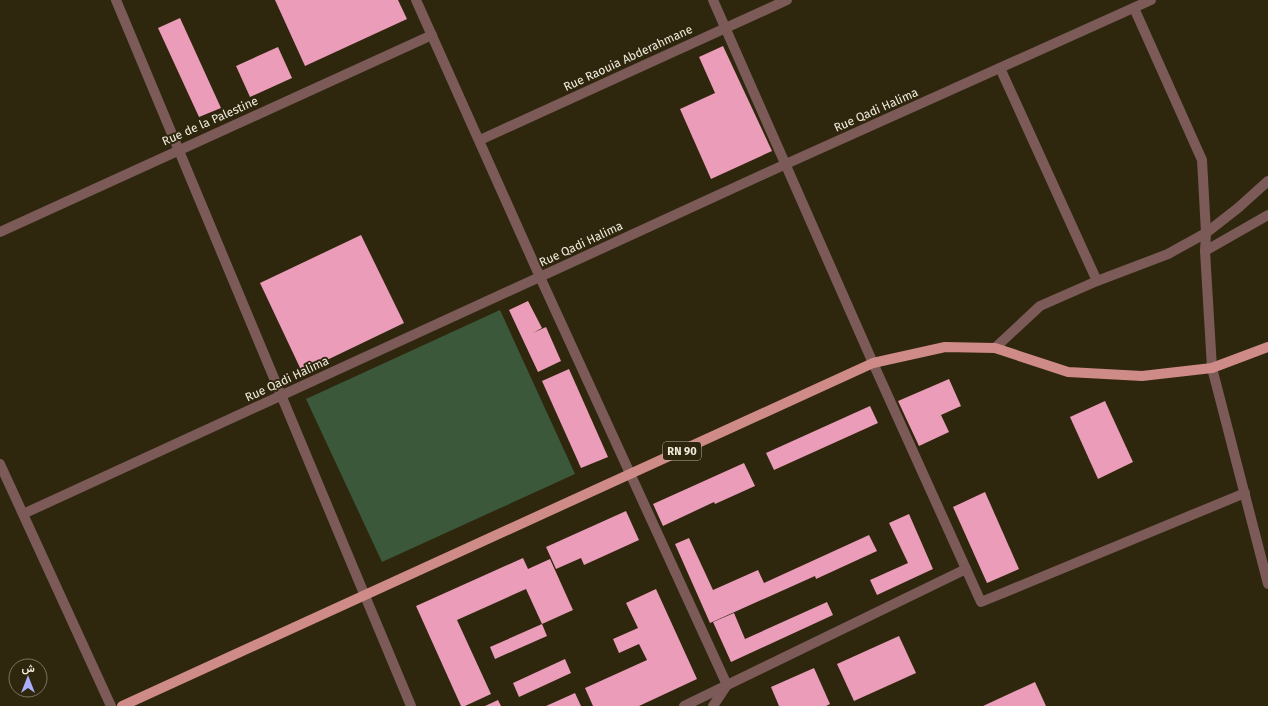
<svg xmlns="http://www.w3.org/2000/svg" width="1268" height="706" font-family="'Fira Sans',Vazirmatn,sans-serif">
  <rect width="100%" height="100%" fill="#2e260d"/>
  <path fill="#3c583a" d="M 500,310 L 575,474 L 382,562 L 306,399 Z"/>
  <g fill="#ea9cb8">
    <path d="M 275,0 L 398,0 L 407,19 L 305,66 Z"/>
    <path d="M 180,18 L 221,108 L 199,117 L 158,28 Z"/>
    <path d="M 723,46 L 772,151 L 711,179 L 680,109 L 715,93 L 699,57 Z"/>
    <path d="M 278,47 L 292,78 L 250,97 L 236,66 Z"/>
    <path d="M 361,235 L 404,323 L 302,372 L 260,283 Z"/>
    <path d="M 528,301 L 542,328 L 533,333 L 546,327 L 561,361 L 538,372 L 509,310 Z"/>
    <path d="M 569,369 L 608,457 L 581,468 L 542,381 Z"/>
    <path d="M 949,379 L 961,406 L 941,415 L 949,432 L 919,446 L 898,401 Z"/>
    <path d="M 1105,401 L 1133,462 L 1098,479 L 1070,417 Z"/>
    <path d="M 870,406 L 878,423 L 774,470 L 766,453 Z"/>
    <path d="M 744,463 L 755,486 L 715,504 L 714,502 L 663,526 L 653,504 Z"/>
    <path d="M 985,492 L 1019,569 L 987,583 L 953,507 Z"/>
    <path d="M 626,511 L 639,540 L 584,565 L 581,558 L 556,569 L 546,547 Z"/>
    <path d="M 909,514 L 933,569 L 877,595 L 870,580 L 908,563 L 889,523 Z"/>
    <path d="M 869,535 L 877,551 L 816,579 L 815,576 L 710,623 L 675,544 L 689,538 L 713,590 L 758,570 L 764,583 Z"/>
    <path d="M 523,558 L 528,569 L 550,559 L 573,610 L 542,624 L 526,589 L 457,620 L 491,694 L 465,706 L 461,706 L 416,606 Z"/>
    <path d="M 656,589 L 697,679 L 639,706 L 593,706 L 585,688 L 647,660 L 639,644 L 619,653 L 613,639 L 638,628 L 626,603 Z"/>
    <path d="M 827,602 L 833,615 L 731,662 L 713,622 L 734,613 L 745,639 Z"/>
    <path d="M 542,624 L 547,636 L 495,659 L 490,647 Z"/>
    <path d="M 899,636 L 916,673 L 854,701 L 837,664 Z"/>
    <path d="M 565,659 L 571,673 L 519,697 L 513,683 Z"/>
    <path d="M 814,668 L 830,704 L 826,706 L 779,706 L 771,687 Z"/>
    <path d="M 1035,682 L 1046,706 L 983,706 Z"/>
    <path d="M 575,693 L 581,706 L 546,706 Z"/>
    <path d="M 498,700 L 501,706 L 485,706 Z"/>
  </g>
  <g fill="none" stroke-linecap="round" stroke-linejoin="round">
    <g stroke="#7b5a58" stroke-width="10">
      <path d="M 116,0 L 411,706"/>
      <path d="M 416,0 L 540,277 L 727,685 L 713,706"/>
      <path d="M 713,0 L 873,363 L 981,602 L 1245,493"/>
      <path d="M 1134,8 L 1202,160 L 1206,233 L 1205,251 L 1212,368 L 1268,584"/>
      <path d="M 1000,68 L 1097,281"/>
      <path d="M 480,140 L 787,0"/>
      <path d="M 0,232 L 432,35"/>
      <path d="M 1205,251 L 1268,215"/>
      <path d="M 995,348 L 1040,306 L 1097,281 L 1168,254 L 1206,233 L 1238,208 L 1268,181"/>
      <path d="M 0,464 L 111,706"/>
      <path d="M 23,514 L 786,164 L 1151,0"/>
      <path d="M 684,706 L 966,569"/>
    </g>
    <path stroke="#cf8b87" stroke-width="10" d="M 122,706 L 873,363 L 945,347 L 995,348 L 1068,372 L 1142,376 L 1212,368 L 1268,347"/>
  </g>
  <g text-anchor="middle" stroke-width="4" stroke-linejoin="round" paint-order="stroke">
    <rect fill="#2e260d" stroke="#b6b19f" stroke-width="1" x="663" y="442" width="38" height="18" rx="3"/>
    <g font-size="11" font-weight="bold" fill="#f1ecdd">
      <text x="682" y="455">RN 90</text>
    </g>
    <g font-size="12" fill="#f1ecdd" stroke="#2e260d">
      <text transform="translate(628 58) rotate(-25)" y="4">Rue Raouia Abderahmane</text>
      <text transform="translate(876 110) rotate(-24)" y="4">Rue Qadi Halima</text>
      <text transform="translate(210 121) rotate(-24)" y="4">Rue de la Palestine</text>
      <text transform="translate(581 244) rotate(-25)" y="4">Rue Qadi Halima</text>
      <text transform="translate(287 379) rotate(-25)" y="4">Rue Qadi Halima</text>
    </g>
  </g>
  <g transform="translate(28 678)"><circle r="19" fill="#2e260d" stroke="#7c7560"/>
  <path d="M0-3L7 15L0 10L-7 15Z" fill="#abaffb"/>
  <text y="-6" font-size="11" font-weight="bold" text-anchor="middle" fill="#f1ecdd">ش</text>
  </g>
</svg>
